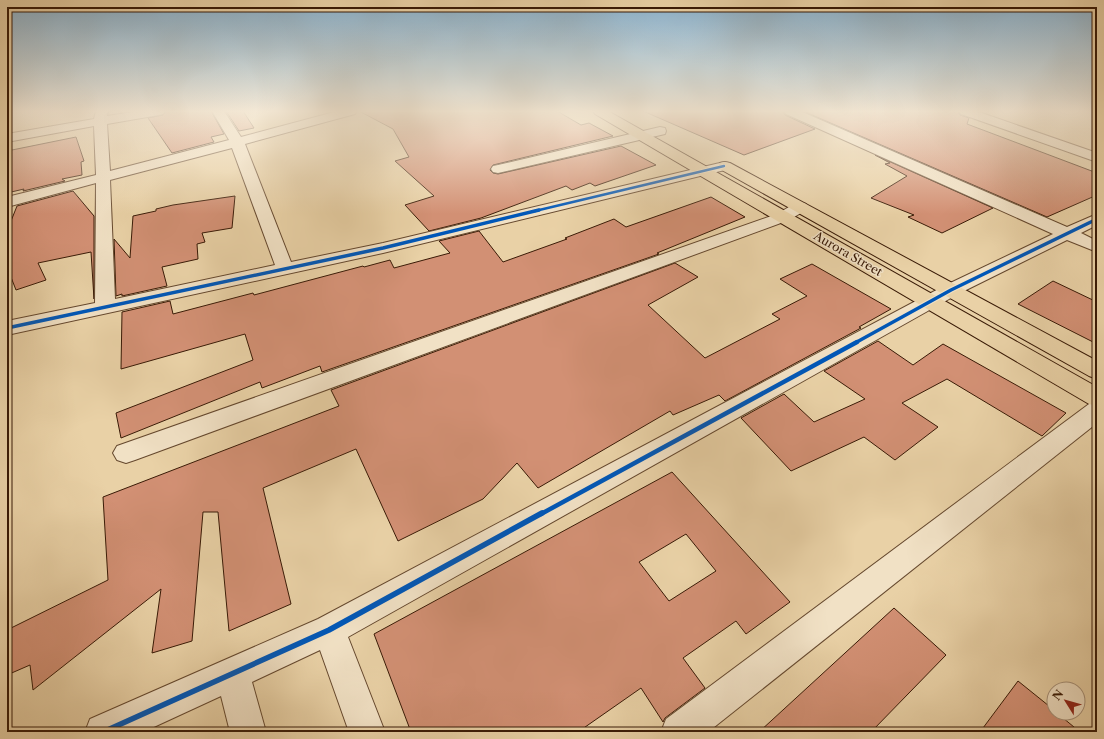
<svg xmlns="http://www.w3.org/2000/svg" width="1104" height="739" font-family="'Libre Caslon Text',serif">
  <rect width="100%" height="100%" fill="#e9d1a6"/>
  <filter id="stains"><feTurbulence type="fractalNoise" baseFrequency=".005" numOctaves="4"/><feColorMatrix values="0 0 0 0 .2 0 0 0 0 .09 0 0 0 0 .02 0 0 0 .5 -.17"/></filter>
  <radialGradient id="worn" r=".72"><stop offset=".6" stop-color="#630" stop-opacity="0"/><stop offset="1" stop-color="#630" stop-opacity=".3"/></radialGradient>
  <g fill="#d29074" stroke="#391a06" fill-rule="evenodd">
    <path d="M 166,111 L 211,111 L 224,134 L 211,137 L 214,142 L 172,153 L 148,118 L 163,115 Z"/>
    <path d="M 226,111 L 243,111 L 254,128 L 239,131 Z"/>
    <path d="M 359,111 L 557,111 L 581,125 L 589,123 L 613,136 L 493,165 L 490,170 L 493,173 L 498,174 L 621,146 L 656,165 L 595,186 L 590,183 L 572,190 L 566,186 L 481,218 L 429,231 L 405,205 L 434,196 L 395,161 L 409,157 L 393,129 Z"/>
    <path d="M 643,111 L 783,111 L 785,115 L 815,129 L 744,155 Z"/>
    <path d="M 803,111 L 958,111 L 960,115 L 969,118 L 967,124 L 1097,173 L 1097,195 L 1047,217 Z"/>
    <path d="M 76,137 L 84,161 L 81,162 L 82,175 L 62,179 L 65,181 L 23,191 L 24,189 L 7,193 L 7,151 Z"/>
    <path d="M 875,155 L 993,208 L 942,233 L 908,217 L 914,215 L 871,198 L 907,176 L 885,164 L 890,163 Z"/>
    <path d="M 73,191 L 94,216 L 94,299 L 91,252 L 38,263 L 46,280 L 16,290 L 7,267 L 7,231 L 17,206 Z"/>
    <path d="M 235,196 L 232,228 L 202,233 L 205,242 L 197,244 L 198,259 L 162,267 L 167,286 L 122,296 L 122,294 L 116,296 L 114,239 L 130,258 L 133,216 L 156,211 L 156,209 L 173,205 Z"/>
    <path d="M 711,197 L 745,217 L 657,253 L 659,254 L 322,372 L 320,366 L 262,388 L 260,382 L 121,438 L 116,413 L 253,360 L 245,334 L 121,369 L 122,312 L 170,301 L 173,314 L 253,293 L 254,295 L 363,266 L 364,267 L 390,260 L 394,268 L 450,253 L 439,241 L 479,231 L 503,262 L 567,239 L 565,238 L 614,219 L 626,227 Z"/>
    <path d="M 675,263 L 698,277 L 648,305 L 705,358 L 780,319 L 772,314 L 807,296 L 780,279 L 812,264 L 891,309 L 859,327 L 861,328 L 725,401 L 719,395 L 673,415 L 670,411 L 538,488 L 517,463 L 483,499 L 398,541 L 356,449 L 263,488 L 291,604 L 229,631 L 218,512 L 203,512 L 192,641 L 152,653 L 161,589 L 33,690 L 30,665 L 7,675 L 7,630 L 108,580 L 103,497 L 339,406 L 331,390 Z"/>
    <path d="M 1053,281 L 1097,302 L 1097,344 L 1018,304 Z"/>
    <path d="M 878,341 L 913,365 L 943,344 L 1066,413 L 1042,436 L 947,379 L 902,403 L 938,427 L 895,460 L 864,437 L 791,471 L 741,418 L 784,394 L 814,422 L 865,399 L 824,371 Z"/>
    <path d="M 672,472 L 790,602 L 746,634 L 736,621 L 683,658 L 705,688 L 665,718 L 663,722 L 641,688 L 578,732 L 411,732 L 374,634 ZM 686,534 L 716,571 L 669,601 L 639,562 Z"/>
    <path d="M 894,608 L 946,655 L 871,732 L 759,732 Z"/>
    <path d="M 1018,681 L 1054,710 L 1054,713 L 1057,713 L 1080,732 L 980,732 Z"/>
  </g>
  <g fill="none" stroke-linecap="round" stroke-linejoin="round">
    <g stroke="#65482e" stroke-width="2">
      <g id="minor">
        <path d="M 96,111 L 108,111 L 107,116 L 139,111 L 165,111 L 163,114 L 159,115 L 107,124 L 110,171 L 229,140 L 212,111 L 224,111 L 241,137 L 338,111 L 357,111 L 355,114 L 245,144 L 291,262 L 383,243 L 724,162 L 729,163 L 731,166 L 729,169 L 383,253 L 7,335 L 7,321 L 95,303 L 96,183 L 7,207 L 7,197 L 96,175 L 94,126 L 7,142 L 7,134 L 94,119 ZM 232,148 L 275,265 L 115,299 L 110,180 Z"/>
        <path d="M 784,111 L 800,111 L 1067,227 L 1097,214 L 1097,225 L 1081,233 L 1097,241 L 1097,252 L 1067,240 L 958,294 L 348,637 L 385,732 L 349,732 L 320,650 L 252,682 L 266,732 L 230,732 L 221,696 L 143,732 L 85,732 L 90,719 L 318,619 L 944,286 L 1053,234 L 786,114 Z"/>
        <path d="M 959,111 L 976,111 L 1097,153 L 1097,162 L 961,114 Z"/>
        <path d="M 660,127 L 665,128 L 666,131 L 665,134 L 498,173 L 493,172 L 491,169 L 493,166 L 498,165 Z"/>
        <path d="M 800,202 L 806,204 L 808,207 L 806,210 L 789,220 L 135,460 L 126,463 L 117,460 L 113,453 L 117,446 L 777,214 L 794,204 Z"/>
        <path d="M 1097,401 L 1097,423 L 708,732 L 661,732 L 666,719 L 1089,404 Z"/>
      </g>
    </g>
    <g stroke="#391a06" stroke-width="2">
      <g id="major">
        <path d="M 593,111 L 608,111 L 1097,387 L 1097,406 L 1089,404 L 595,114 Z"/>
        <path d="M 725,162 L 730,163 L 1097,361 L 1097,379 L 1089,376 L 720,169 L 718,166 L 720,163 Z"/>
      </g>
    </g>
    <use href="#minor" fill="#f1e1c5" fill-rule="evenodd"/>
    <use href="#major" fill="#e9d1a6" fill-rule="evenodd"/>
    <g stroke="#f1e1c5" stroke-width="4">
      <path id="cycleway-far3" d="M 535,211 L 724,166"/>
    </g>
    <g stroke="#f1e1c5" stroke-width="5.5">
      <g id="cycleway-far2">
        <path d="M 7,328 L 383,248 L 539,210"/>
        <path d="M 855,343 L 951,290 L 1097,219"/>
      </g>
    </g>
    <g stroke="#f1e1c5" stroke-width="7">
      <path id="cycleway-far1" d="M 541,514 L 857,342"/>
    </g>
    <g stroke="#f1e1c5" stroke-width="8">
      <path id="cycleway" d="M 103,732 L 329,630 L 542,513"/>
    </g>
    <use href="#cycleway-far3" stroke="#0057b8" stroke-width="2.5"/>
    <use href="#cycleway-far2" stroke="#0057b8" stroke-width="3.5"/>
    <use href="#cycleway-far1" stroke="#0057b8" stroke-width="4.5"/>
    <use href="#cycleway" stroke="#0057b8" stroke-width="5.5"/>
  </g>
  <linearGradient id="sky" x2="0" y2="1"><stop stop-color="#89b4d2"/><stop offset="0.52" stop-color="#f5ead7"/><stop offset="1" stop-color="#f5ead7" stop-opacity="0"/></linearGradient>
  <rect width="1104" height="214" fill="url(#sky)"/>
  <g text-anchor="middle" stroke-width="3" stroke-linejoin="round" paint-order="stroke">
    <g font-size="12" fill="#391a06" stroke="#f1e1c5">
      <text transform="translate(848 254) rotate(30)" y="4">Aurora Street</text>
    </g>
  </g>
  <rect width="1104" height="739" fill="none" stroke="#e9d1a6" stroke-width="24"/>
  <rect x="8" y="8" width="1088" height="723" fill="none" stroke="#391a06" stroke-width="2"/>
  <rect x="12" y="12" width="1080" height="715" fill="none" stroke="#391a06"/>
  <g transform="translate(1066 701) rotate(307)"><circle r="19" fill="#f1e1c5" stroke="#a79179"/>
  <path d="M0-3L7 15L0 10L-7 15Z" fill="#8f2418"/>
  <text y="-6" font-size="11" font-weight="bold" text-anchor="middle" fill="#391a06">N</text>
  </g>
  <rect width="100%" height="100%" filter="url(#stains)"/>
  <rect width="100%" height="100%" fill="url(#worn)"/>
</svg>
